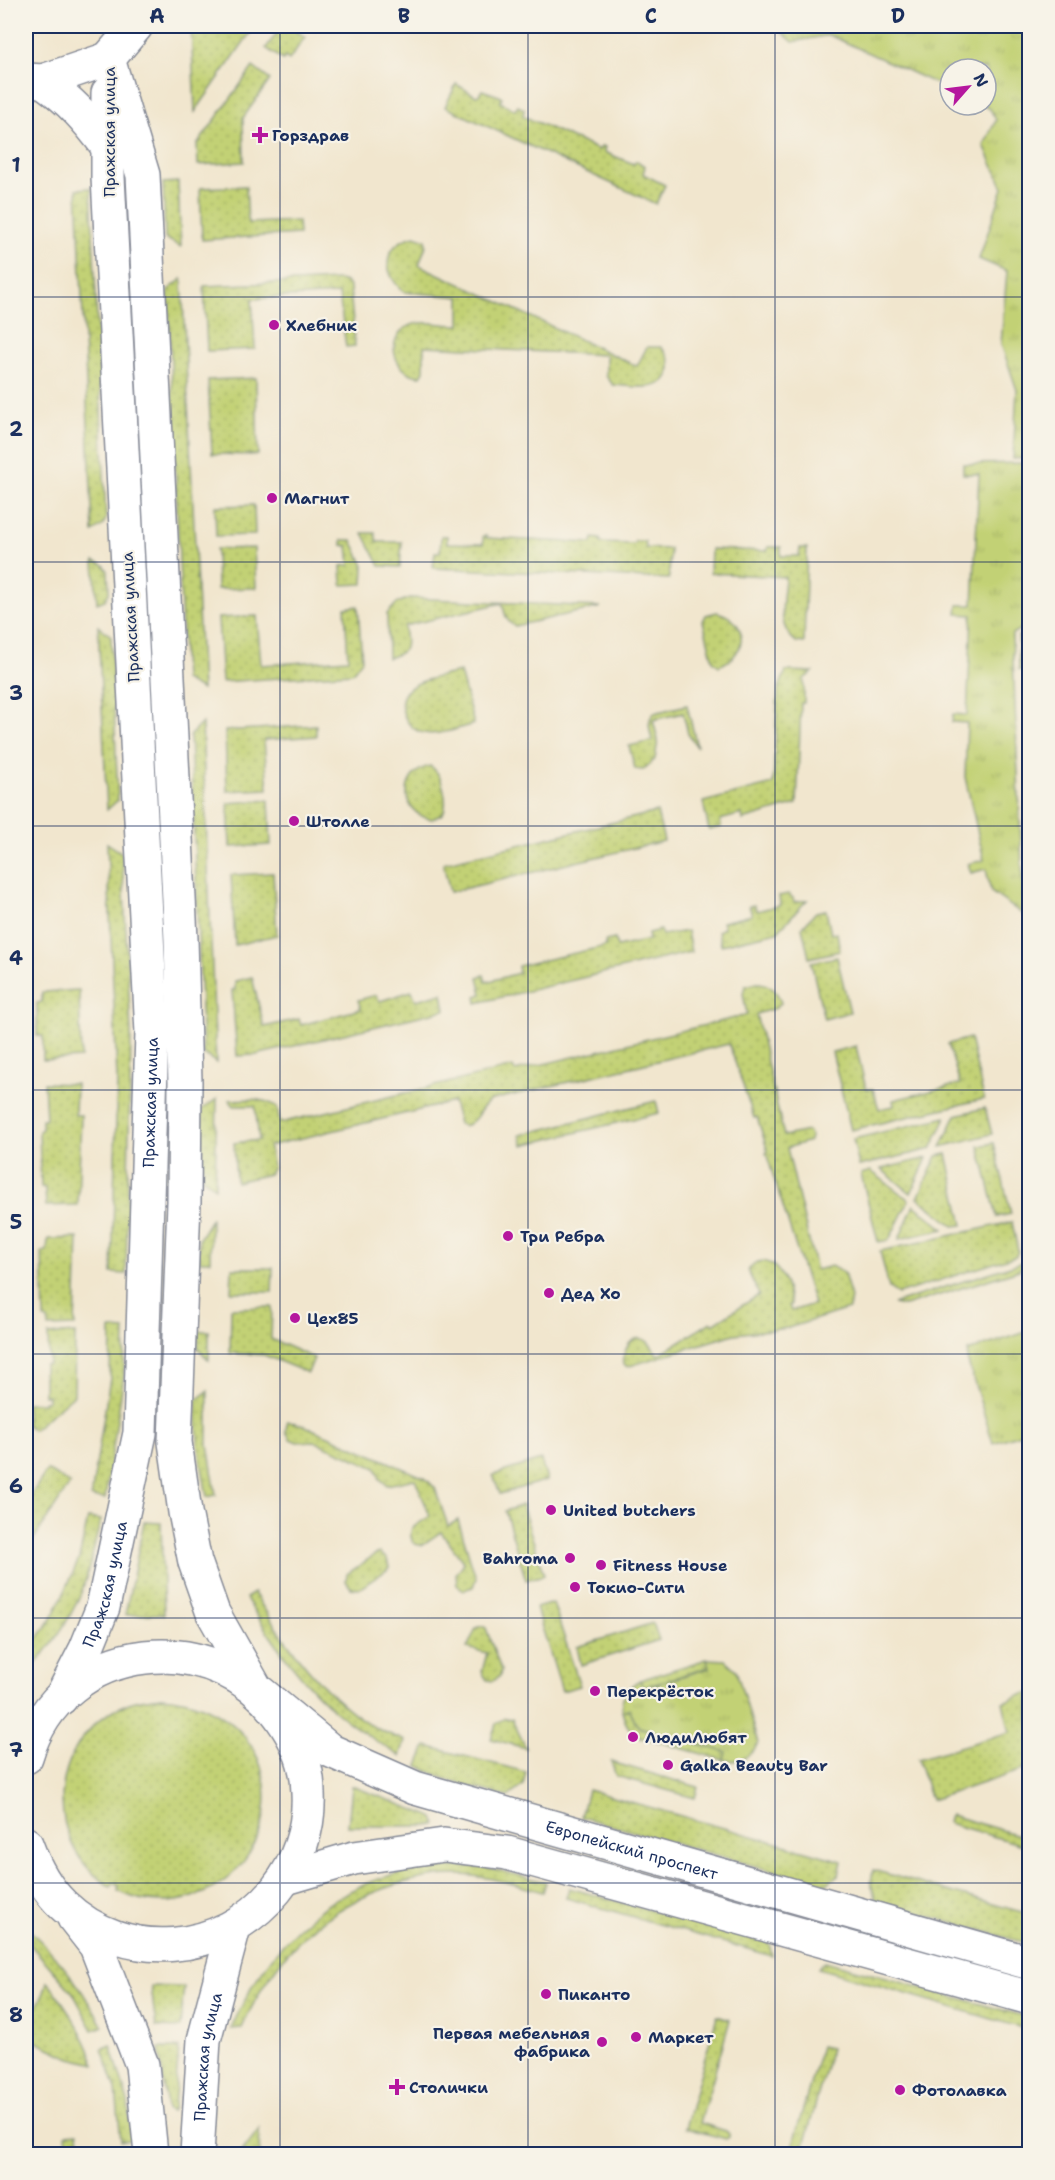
<svg xmlns="http://www.w3.org/2000/svg" width="1055" height="2180" font-family="'Shantell Sans',sans-serif">
  <defs>
    <pattern id="grass-dots" width="8" height="8" patternUnits="userSpaceOnUse" patternTransform="scale(1.5)"><rect width="8" height="8" fill="#c2d174"/><path d="M2 2h.1M6 6h.1" fill="none" stroke="#a6b467" stroke-width="1.8" stroke-linecap="round"/></pattern>
    <pattern id="park-tufts" width="24" height="20" patternUnits="userSpaceOnUse" patternTransform="scale(1.5)"><rect width="24" height="20" fill="#c2d174"/><path d="M3 7l-1-3M5 7V3M7 7l1-3M15 17l-1-3M17 17v-4M19 17l1-3" fill="none" stroke="#a6b467"/></pattern>
  </defs>
  <rect width="100%" height="100%" fill="#f7f3e8"/>
  <filter id="ink" filterUnits="userSpaceOnUse"><feTurbulence type="fractalNoise" baseFrequency=".0167" numOctaves="2"/><feDisplacementMap in="SourceGraphic" scale="12" xChannelSelector="R" yChannelSelector="G"/><feConvolveMatrix kernelMatrix="1 2 1 2 8 2 1 2 1" color-interpolation-filters="sRGB"/></filter>
  <filter id="wash" filterUnits="userSpaceOnUse"><feTurbulence type="fractalNoise" baseFrequency=".008" numOctaves="4" result="noise"/><feDisplacementMap in="SourceGraphic" scale="24" xChannelSelector="R" yChannelSelector="G"/><feGaussianBlur stdDeviation="1.35" result="paint"/><feColorMatrix in="noise" values="0 0 0 0 0 0 0 0 0 0 0 0 0 0 0 0 0 1.4 0 .05"/><feComposite in="paint" operator="in"/></filter>
  <g filter="url(#wash)">
    <rect width="100%" height="100%" fill="#f1e6ce"/>
    <g fill="url(#grass-dots)" stroke="#6e8069" stroke-width="1.5">
      <path d="M 191,26 L 255,26 L 195,112 Z"/>
      <path d="M 282,26 L 289,26 L 305,37 L 289,60 L 285,57 L 283,60 L 266,48 Z"/>
      <path d="M 253,67 L 270,80 L 243,118 L 244,162 L 198,165 L 197,145 Z"/>
      <path d="M 456,84 L 476,96 L 479,95 L 482,90 L 502,97 L 500,102 L 515,110 L 518,106 L 524,109 L 523,116 L 599,150 L 602,146 L 605,147 L 604,152 L 634,164 L 636,161 L 645,166 L 643,174 L 665,185 L 656,204 L 445,107 Z"/>
      <path d="M 178,182 L 181,247 L 165,238 L 163,183 Z"/>
      <path d="M 246,186 L 248,223 L 298,221 L 299,234 L 202,240 L 200,188 Z"/>
      <path d="M 91,188 L 106,519 L 102,526 L 93,532 L 77,189 Z"/>
      <path d="M 415,236 L 426,240 L 426,245 L 419,265 L 637,366 L 647,347 L 661,347 C 667,353 671,359 670,368 C 668,395 630,386 613,385 L 606,376 L 606,355 L 424,346 L 424,371 L 421,376 C 394,375 383,338 409,326 C 424,319 445,326 460,325 L 460,297 L 404,292 C 380,272 383,243 415,236 Z"/>
      <path d="M 182,279 L 202,690 L 184,680 L 168,290 Z"/>
      <path d="M 339,280 L 346,282 L 350,288 L 355,346 L 346,347 L 339,294 L 252,299 L 255,349 L 207,351 L 204,286 Z"/>
      <path d="M 256,378 L 258,455 L 212,454 L 208,380 Z"/>
      <path d="M 254,505 L 255,535 L 216,536 L 215,506 Z"/>
      <path d="M 363,533 L 375,533 L 377,542 L 402,542 L 400,567 L 380,566 Z"/>
      <path d="M 441,536 L 447,536 L 447,543 L 483,544 L 483,536 L 486,536 L 486,538 L 592,543 L 593,538 L 600,539 L 601,543 L 634,544 L 635,541 L 645,541 L 646,548 L 670,549 L 669,579 L 433,568 L 435,552 L 440,552 Z"/>
      <path d="M 342,540 L 352,540 L 364,566 L 363,584 L 342,585 L 341,566 L 350,565 L 348,546 L 342,545 Z"/>
      <path d="M 768,547 L 781,547 L 781,556 L 799,556 L 800,548 L 807,548 L 804,643 L 796,642 C 775,626 784,599 785,577 L 710,573 L 711,549 L 767,551 Z"/>
      <path d="M 254,548 L 256,588 L 217,589 L 216,549 Z"/>
      <path d="M 94,561 L 104,565 L 108,571 L 109,593 L 105,600 L 97,603 Z"/>
      <path d="M 410,598 L 601,607 L 515,626 C 505,622 505,612 502,603 L 404,626 C 406,646 411,651 388,658 L 387,614 L 397,603 Z"/>
      <path d="M 358,606 L 362,660 L 352,673 L 222,682 L 218,618 L 257,616 L 261,665 L 348,659 L 345,608 Z"/>
      <path d="M 717,612 C 749,620 749,654 719,666 L 713,661 L 703,621 L 706,615 Z"/>
      <path d="M 98,626 L 111,636 L 118,800 L 107,810 Z"/>
      <path d="M 786,671 L 813,672 L 804,679 L 804,703 L 801,703 L 797,804 L 743,820 L 742,814 L 720,820 L 721,827 L 709,830 L 703,802 L 773,784 L 778,690 Z"/>
      <path d="M 460,672 L 474,724 C 459,728 440,736 424,733 C 414,731 408,725 404,715 C 390,682 438,677 460,672 Z"/>
      <path d="M 687,705 L 697,747 L 688,734 L 683,713 L 653,720 L 658,740 L 655,759 L 643,770 L 635,769 L 629,746 L 652,741 C 650,730 646,721 654,713 Z"/>
      <path d="M 202,723 L 216,1063 L 203,1053 L 190,735 Z"/>
      <path d="M 316,725 L 316,736 L 264,740 L 268,789 L 227,791 L 225,731 Z"/>
      <path d="M 430,766 C 442,772 449,801 443,814 L 432,819 C 400,815 398,773 430,766 Z"/>
      <path d="M 269,800 L 271,845 L 230,847 L 228,803 Z"/>
      <path d="M 657,812 L 664,841 L 450,892 L 443,863 Z"/>
      <path d="M 107,843 L 122,853 L 131,1034 L 126,1274 L 112,1273 L 117,1079 Z"/>
      <path d="M 273,873 L 277,935 L 235,945 L 231,875 Z"/>
      <path d="M 788,894 L 793,898 L 794,902 L 807,900 L 777,932 L 721,945 L 718,931 L 724,928 L 722,922 L 752,915 L 749,906 L 754,905 L 757,911 L 780,905 L 779,896 Z"/>
      <path d="M 826,910 L 831,934 L 837,933 L 840,951 L 809,958 L 802,927 L 816,912 Z"/>
      <path d="M 660,930 L 662,935 L 687,931 L 691,952 L 477,1003 L 476,996 L 482,994 L 478,977 L 484,975 L 486,982 L 519,973 L 518,966 L 606,946 L 605,941 L 615,939 L 617,947 L 649,940 L 648,933 Z"/>
      <path d="M 837,957 L 850,1012 L 824,1019 L 811,962 Z"/>
      <path d="M 252,977 L 264,1027 L 299,1019 L 301,1025 L 361,1009 L 358,1000 L 376,995 L 380,1001 L 412,991 L 416,1000 L 442,993 L 445,1010 L 256,1055 L 237,1056 L 232,990 L 235,990 L 235,981 Z"/>
      <path d="M 757,983 C 769,983 778,991 781,1003 L 776,1008 L 756,1014 L 784,1136 L 807,1131 L 811,1136 L 810,1141 L 787,1148 L 816,1270 L 831,1266 L 844,1273 L 851,1298 L 849,1309 L 788,1328 L 734,1334 L 627,1367 L 624,1364 C 622,1353 630,1333 645,1340 C 651,1343 654,1351 658,1355 L 711,1322 L 713,1324 L 759,1295 L 748,1271 C 758,1254 774,1262 782,1276 C 787,1284 789,1296 791,1305 L 789,1305 L 791,1311 L 814,1304 L 766,1153 L 768,1152 L 757,1117 L 754,1118 L 729,1044 L 492,1100 C 479,1105 479,1122 464,1126 L 459,1124 L 453,1102 L 269,1146 L 273,1167 L 269,1174 L 236,1182 L 234,1143 L 259,1140 L 255,1106 L 234,1106 L 229,1100 C 246,1099 263,1097 277,1107 L 280,1123 L 513,1067 L 515,1071 L 747,1015 L 743,993 L 745,986 Z"/>
      <path d="M 79,990 L 81,1058 L 43,1060 L 43,1036 L 37,1036 L 37,1003 L 42,1002 L 42,992 Z"/>
      <path d="M 970,1038 L 984,1099 L 851,1130 L 832,1052 L 856,1046 L 866,1089 L 873,1089 L 879,1109 L 894,1106 L 893,1100 L 960,1084 L 948,1044 Z"/>
      <path d="M 44,1083 L 76,1084 L 75,1115 L 81,1115 L 78,1205 L 46,1206 L 45,1188 L 41,1187 L 39,1131 L 42,1129 L 42,1119 L 46,1119 Z"/>
      <path d="M 217,1099 L 215,1187 L 202,1177 L 202,1109 Z"/>
      <path d="M 656,1101 L 659,1113 L 523,1145 L 520,1135 Z"/>
      <path d="M 985,1108 L 992,1134 L 941,1147 L 956,1115 Z"/>
      <path d="M 946,1117 L 931,1149 L 859,1166 L 853,1139 Z"/>
      <path d="M 994,1143 L 1011,1214 L 997,1217 L 979,1146 Z"/>
      <path d="M 947,1154 L 963,1225 L 954,1226 L 918,1198 L 937,1156 Z"/>
      <path d="M 927,1158 L 911,1193 L 881,1169 Z"/>
      <path d="M 871,1171 L 909,1200 L 889,1240 L 878,1242 L 861,1174 Z"/>
      <path d="M 914,1205 L 944,1229 L 899,1239 Z"/>
      <path d="M 211,1219 L 210,1261 L 199,1261 L 199,1239 Z"/>
      <path d="M 1012,1222 L 1018,1251 L 1016,1256 L 898,1294 L 889,1288 L 880,1251 Z"/>
      <path d="M 78,1238 L 75,1326 L 49,1327 L 48,1320 L 44,1319 L 42,1252 L 47,1251 L 48,1239 Z"/>
      <path d="M 1026,1261 L 1019,1270 L 905,1306 L 893,1304 Z"/>
      <path d="M 232,1268 L 273,1268 L 272,1292 L 231,1292 Z"/>
      <path d="M 272,1307 L 271,1339 L 314,1358 L 308,1373 L 264,1355 L 230,1353 L 231,1308 Z"/>
      <path d="M 111,1329 L 125,1330 L 124,1375 L 105,1499 L 91,1497 L 110,1378 Z"/>
      <path d="M 198,1331 L 209,1331 L 209,1360 L 198,1349 Z"/>
      <path d="M 75,1333 L 74,1395 L 33,1430 L 26,1424 L 26,1403 L 44,1403 L 44,1401 L 48,1400 L 48,1395 L 44,1395 L 44,1365 L 49,1364 L 48,1335 Z"/>
      <path d="M 208,1391 L 208,1444 L 216,1495 L 207,1497 L 198,1444 L 196,1400 Z"/>
      <path d="M 287,1421 L 303,1425 L 425,1478 L 435,1488 L 448,1526 L 458,1520 L 476,1578 L 473,1587 L 464,1590 L 457,1585 L 456,1574 L 464,1563 L 441,1532 L 422,1545 C 412,1546 409,1537 412,1528 L 430,1516 L 415,1479 L 387,1485 L 380,1479 L 376,1468 L 314,1441 L 297,1442 L 290,1439 L 286,1431 Z"/>
      <path d="M 541,1460 L 547,1480 L 500,1494 L 493,1475 Z"/>
      <path d="M 47,1470 L 70,1484 L 26,1551 L 26,1503 Z"/>
      <path d="M 522,1505 L 544,1575 L 526,1580 L 505,1511 Z"/>
      <path d="M 88,1518 L 101,1520 C 94,1544 90,1570 81,1593 C 68,1624 48,1651 26,1675 L 26,1655 L 50,1621 L 65,1591 L 79,1559 Z"/>
      <path d="M 144,1522 L 161,1523 L 164,1614 L 125,1615 Z"/>
      <path d="M 380,1553 L 387,1559 L 389,1567 L 387,1570 L 359,1589 L 351,1588 L 346,1581 L 347,1574 L 376,1554 Z"/>
      <path d="M 254,1593 C 283,1641 329,1704 380,1730 C 388,1734 397,1737 405,1741 L 400,1756 C 382,1745 363,1733 346,1720 C 304,1687 273,1643 246,1598 Z"/>
      <path d="M 553,1603 L 580,1686 L 562,1691 L 536,1608 Z"/>
      <path d="M 653,1623 L 659,1640 L 581,1665 L 577,1647 Z"/>
      <path d="M 482,1626 L 486,1628 L 501,1670 L 500,1676 L 493,1681 L 487,1680 L 482,1672 L 487,1653 L 467,1648 L 476,1628 Z"/>
      <path d="M 707,1659 L 709,1667 L 642,1688 L 640,1680 Z"/>
      <path d="M 1029,1692 L 1029,1768 L 931,1800 L 918,1759 L 1010,1732 L 1003,1702 Z"/>
      <path d="M 161,1697 C 193,1699 224,1711 245,1737 C 289,1792 259,1877 193,1897 C 168,1905 142,1903 118,1891 L 119,1886 L 113,1883 L 111,1887 C 38,1842 49,1734 129,1703 C 139,1699 150,1699 161,1697 Z"/>
      <path d="M 630,1709 L 635,1722 L 639,1727 L 727,1752 L 724,1760 L 641,1737 C 629,1731 625,1724 622,1711 Z"/>
      <path d="M 505,1718 L 512,1719 L 526,1748 L 491,1739 L 496,1724 Z"/>
      <path d="M 426,1746 L 526,1772 L 523,1785 L 508,1797 L 450,1781 L 418,1766 Z"/>
      <path d="M 611,1762 L 698,1787 L 695,1798 L 616,1776 Z"/>
      <path d="M 352,1786 L 428,1815 L 434,1818 L 436,1823 L 435,1825 L 428,1826 L 348,1826 Z"/>
      <path d="M 588,1790 L 842,1861 L 839,1874 L 827,1884 L 819,1884 L 581,1817 Z"/>
      <path d="M 950,1815 L 1029,1838 L 1029,1847 L 948,1823 Z"/>
      <path d="M 456,1866 L 481,1866 L 546,1882 L 543,1892 C 515,1885 486,1875 457,1875 C 437,1874 417,1879 399,1884 C 323,1906 272,1957 242,2028 L 231,2029 C 263,1953 322,1888 405,1872 C 422,1869 439,1867 456,1866 Z"/>
      <path d="M 873,1870 L 1029,1914 L 1029,1944 L 876,1901 L 871,1883 Z"/>
      <path d="M 569,1888 L 769,1943 L 772,1956 L 566,1898 Z"/>
      <path d="M 26,1927 C 58,1956 82,1987 103,2026 L 93,2030 L 73,1993 L 26,1940 Z"/>
      <path d="M 825,1961 L 1024,2016 L 1029,2019 L 1029,2030 L 818,1968 Z"/>
      <path d="M 47,1981 C 69,2010 82,2030 95,2064 L 70,2058 L 26,2037 L 26,2017 C 38,2007 44,1997 47,1981 Z"/>
      <path d="M 151,1986 L 184,1987 L 180,2028 L 156,2027 Z"/>
      <path d="M 717,2016 L 730,2020 L 700,2123 L 726,2131 L 729,2134 L 729,2137 L 726,2139 L 685,2128 Z"/>
      <path d="M 111,2045 L 128,2102 L 131,2140 L 121,2141 L 116,2089 L 102,2049 Z"/>
      <path d="M 821,2046 L 831,2048 L 802,2153 L 790,2154 Z"/>
      <path d="M 159,2048 L 179,2048 L 174,2107 L 171,2112 L 167,2109 Z"/>
      <path d="M 259,2129 L 260,2154 L 240,2154 Z"/>
      <path d="M 78,2133 L 80,2154 L 68,2154 L 66,2134 Z"/>
    </g>
    <g fill="url(#park-tufts)" stroke="#6e8069" stroke-width="1.5">
      <path d="M 775,26 L 1029,26 L 1029,458 L 1013,459 L 1017,390 L 1001,344 L 1007,271 L 979,259 L 1003,188 L 984,145 L 996,120 L 990,109 L 982,105 L 986,105 L 986,69 L 950,69 L 950,90 L 829,35 L 793,42 Z"/>
      <path d="M 1029,463 L 1029,624 L 1012,634 L 1024,915 L 991,892 L 986,869 L 971,873 L 968,864 L 984,860 L 965,777 L 967,723 L 952,722 L 953,714 L 967,715 L 972,615 L 957,614 L 958,605 L 973,605 L 979,474 L 963,474 L 963,464 Z"/>
      <path d="M 1029,629 L 1029,671 L 1019,670 L 1018,636 Z"/>
      <path d="M 1029,1331 L 1029,1431 L 993,1443 L 967,1359 L 968,1351 Z"/>
      <path d="M 707,1659 L 725,1660 L 736,1670 L 758,1743 C 750,1758 740,1763 724,1760 L 726,1752 L 639,1727 L 635,1722 L 630,1709 L 622,1711 C 620,1697 627,1687 640,1680 L 643,1688 L 709,1668 Z"/>
    </g>
  </g>
  <g filter="url(#ink)">
    <g fill="none" stroke-linecap="round" stroke-linejoin="round">
      <g stroke="#868a96" stroke-width="36">
        <g id="minor">
          <path id="s1" d="M 108,59 L 143,175 L 181,939 L 185,1082 L 184,1202 L 175,1442 L 185,1512 L 195,1562 L 213,1613 L 256,1689 L 331,1751 L 415,1788 L 1030,1963"/>
          <path d="M 108,59 L 136,26"/>
          <path d="M 27,80 L 43,81 L 108,59"/>
          <path d="M 43,81 C 72,102 86,118 108,147"/>
          <path id="s2" d="M 61,1698 L 86,1649 L 103,1607 L 140,1433 L 152,1033 L 108,177 L 108,93"/>
          <path d="M 26,1757 C 61,1637 221,1621 286,1725 C 299,1745 308,1769 308,1793 C 310,1828 298,1863 276,1890 C 223,1955 126,1965 63,1905 C 45,1888 34,1866 26,1844"/>
          <path d="M 286,1878 L 354,1858 L 444,1845 L 507,1853 L 1030,1998"/>
          <path d="M 74,1918 L 96,1946 L 142,2065 L 151,2154"/>
          <path id="s3" d="M 197,2154 L 204,2040 L 234,1927"/>
        </g>
      </g>
      <use href="#minor" stroke="#fff" stroke-width="33"/>
    </g>
  </g>
  <path fill="none" stroke="#1b2f5e" stroke-width="1.5" stroke-opacity="0.55" d="M 280,26 L 280,2154M 528,26 L 528,2154M 775,26 L 775,2154M 26,297 L 1030,297M 26,562 L 1030,562M 26,826 L 1030,826M 26,1090 L 1030,1090M 26,1354 L 1030,1354M 26,1618 L 1030,1618M 26,1883 L 1030,1883"/>
  <g fill="#b5179e" stroke="#f7f3e8" stroke-width="2">
    <path d="M257 126h6v6h6v6h-6v6h-6v-6h-6v-6h6z"/>
    <circle cx="274" cy="325" r="6"/>
    <circle cx="272" cy="498" r="6"/>
    <circle cx="294" cy="821" r="6"/>
    <circle cx="508" cy="1236" r="6"/>
    <circle cx="549" cy="1293" r="6"/>
    <circle cx="295" cy="1318" r="6"/>
    <circle cx="551" cy="1510" r="6"/>
    <circle cx="570" cy="1558" r="6"/>
    <circle cx="601" cy="1565" r="6"/>
    <circle cx="575" cy="1587" r="6"/>
    <circle cx="595" cy="1691" r="6"/>
    <circle cx="633" cy="1737" r="6"/>
    <circle cx="668" cy="1765" r="6"/>
    <circle cx="546" cy="1994" r="6"/>
    <circle cx="636" cy="2037" r="6"/>
    <circle cx="602" cy="2042" r="6"/>
    <path d="M394 2078h6v6h6v6h-6v6h-6v-6h-6v-6h6z"/>
    <circle cx="900" cy="2090" r="6"/>
  </g>
  <g text-anchor="middle" stroke-width="4.5" stroke-linejoin="round" paint-order="stroke">
    <g font-size="16" fill="#1b2f5e" stroke="#f7f3e8">
      <text transform="translate(109 132) rotate(-90)" y="6">Пражская улица</text>
      <text transform="translate(130 617) rotate(-93)" y="6">Пражская улица</text>
      <text dy="6" stroke="none"><textPath href="#s2" startOffset="609">Пражская улица</textPath></text>
      <text dy="6" stroke="none"><textPath href="#s2" startOffset="123">Пражская улица</textPath></text>
      <text dy="6" stroke="none"><textPath href="#s1" startOffset="2067">Европейский проспект</textPath></text>
      <text dy="6" stroke="none"><textPath href="#s3" startOffset="98">Пражская улица</textPath></text>
    </g>
    <g font-size="16" font-weight="bold" fill="#1b2f5e" stroke="#f7f3e8" text-anchor="start">
      <text x="272" y="141">Горздрав</text>
      <text x="286" y="331">Хлебник</text>
      <text x="284" y="504">Магнит</text>
      <text x="306" y="827">Штолле</text>
      <text x="520" y="1242">Три Ребра</text>
      <text x="561" y="1299">Дед Хо</text>
      <text x="307" y="1324">Цех85</text>
      <text x="563" y="1516">United butchers</text>
      <text x="558" y="1564" text-anchor="end">Bahroma</text>
      <text x="613" y="1571">Fitness House</text>
      <text x="587" y="1593">Токио-Сити</text>
      <text x="607" y="1697">Перекрёсток</text>
      <text x="645" y="1743">ЛюдиЛюбят</text>
      <text x="680" y="1771">Galka Beauty Bar</text>
      <text x="558" y="2000">Пиканто</text>
      <text x="590" y="2039" text-anchor="end">Первая мебельная<tspan x="590" dy="18">фабрика</tspan></text>
      <text x="648" y="2043">Маркет</text>
      <text x="409" y="2093">Столички</text>
      <text x="912" y="2096">Фотолавка</text>
    </g>
  </g>
  <rect width="1055" height="2180" fill="none" stroke="#f7f3e8" stroke-width="66"/>
  <g transform="translate(968 87) rotate(62)"><circle r="28" fill="#f7f3e8" stroke="#9fa5b1" stroke-width="1.5"/>
  <path d="M0-4.5L10 22L0 15L-10 22Z" fill="#b5179e"/>
  <text y="-9" font-size="16" font-weight="bold" text-anchor="middle" fill="#1b2f5e">N</text>
  </g>
  <rect x="33" y="33" width="989" height="2114" fill="none" stroke="#1b2f5e" stroke-width="2"/>
  <g font-size="20" text-anchor="middle" font-weight="bold" fill="#1b2f5e">
    <text x="157" y="23">A</text>
    <text x="404" y="23">B</text>
    <text x="651" y="23">C</text>
    <text x="898" y="23">D</text>
    <text x="16" y="172">1</text>
    <text x="16" y="436">2</text>
    <text x="16" y="700">3</text>
    <text x="16" y="965">4</text>
    <text x="16" y="1229">5</text>
    <text x="16" y="1493">6</text>
    <text x="16" y="1757">7</text>
    <text x="16" y="2022">8</text>
  </g>
</svg>
